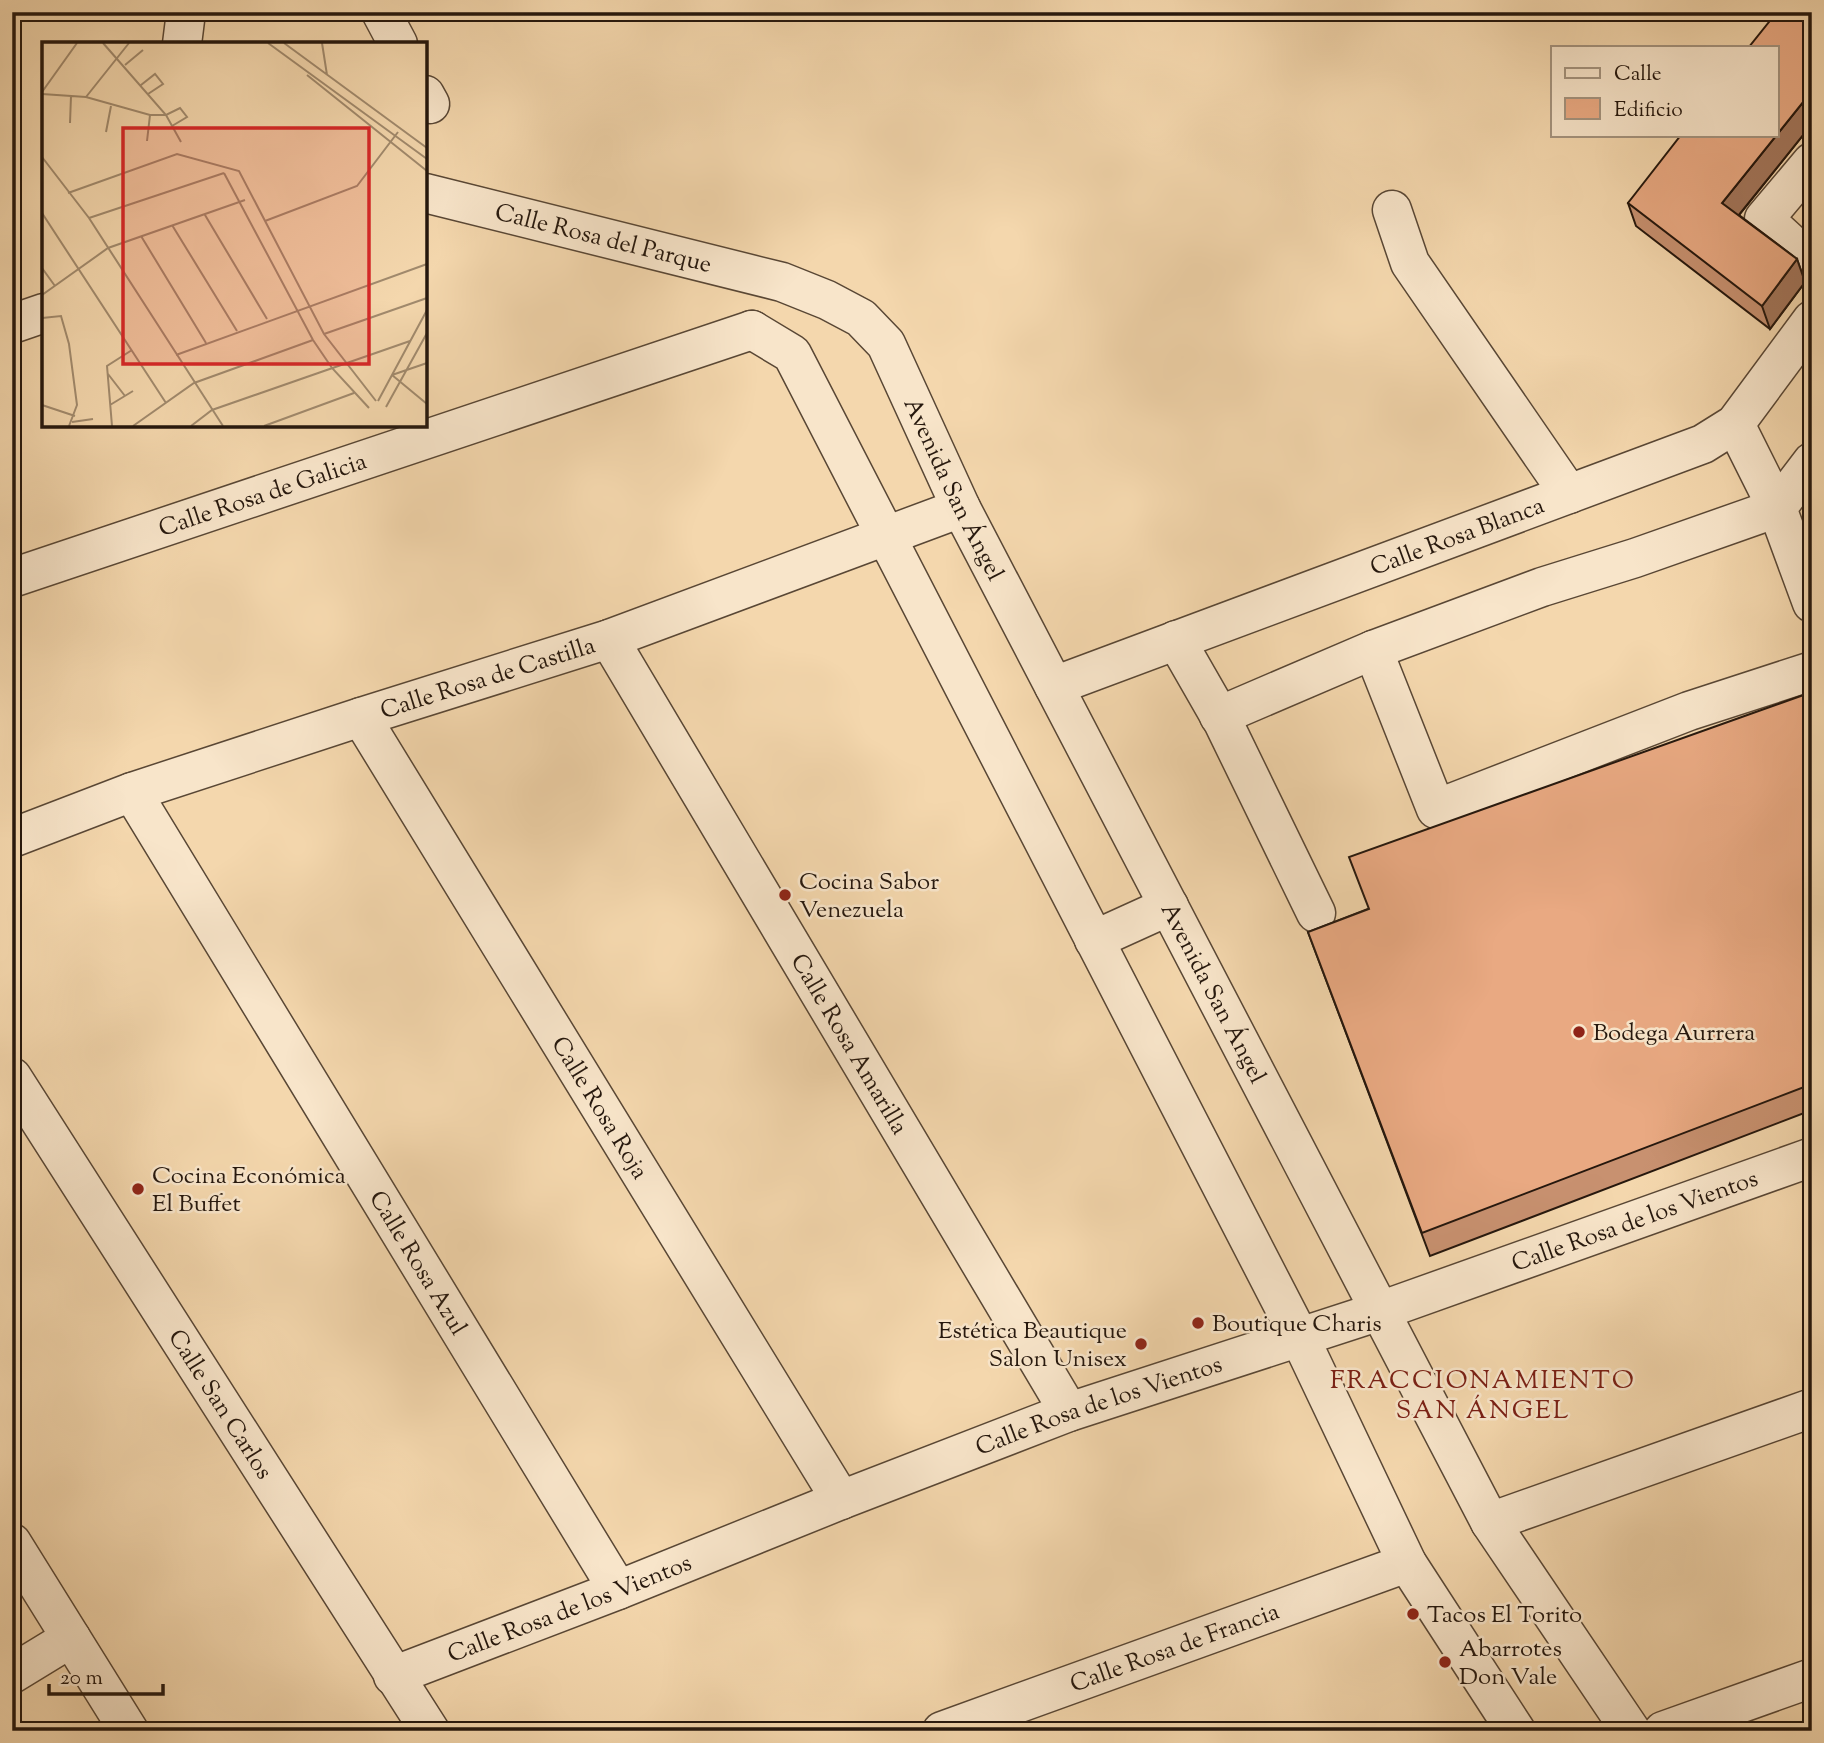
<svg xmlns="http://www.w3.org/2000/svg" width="1824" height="1743" font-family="'Sorts Mill Goudy',serif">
  <rect width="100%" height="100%" fill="#f4d7ad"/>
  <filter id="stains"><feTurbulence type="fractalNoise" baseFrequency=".00286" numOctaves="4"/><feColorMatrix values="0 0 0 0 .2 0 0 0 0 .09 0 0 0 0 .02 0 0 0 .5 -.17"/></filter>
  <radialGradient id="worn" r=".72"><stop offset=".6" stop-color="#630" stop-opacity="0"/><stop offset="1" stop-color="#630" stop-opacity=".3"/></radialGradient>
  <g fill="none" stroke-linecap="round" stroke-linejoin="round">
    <g stroke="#594735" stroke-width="41">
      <g id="minor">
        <path d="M 381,12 L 398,44"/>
        <path d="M 182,44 L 186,12"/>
        <path d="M 425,95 L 430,104"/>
        <path d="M 1812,162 L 1764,219 L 1812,263"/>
        <path id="s1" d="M 425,193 L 782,282 L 827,300 L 861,318 L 886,344 L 961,508 L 1490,1522 L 1631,1731"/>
        <path d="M 1392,210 L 1410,263 L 1569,494"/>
        <path d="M 12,324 L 44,313"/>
        <path d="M 752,330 L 792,354 L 1300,1338 L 1407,1563 L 1516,1731"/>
        <path d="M 1735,424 L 1777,508 L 1812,603"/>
        <path id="s2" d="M 12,578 L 752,330"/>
        <path id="s3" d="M 609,639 L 1069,1412"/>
        <path d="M 1176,640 L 1223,722 L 1316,913"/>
        <path d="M 1373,650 L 1436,809 L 1689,711 L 1812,671"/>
        <path id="s4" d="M 1054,686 L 1703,444 L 1735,424 L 1812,320"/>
        <path d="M 1219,716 L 1373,650 L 1542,587 L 1635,558 L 1777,508 L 1812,462"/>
        <path id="s5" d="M 361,717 L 841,1500"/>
        <path id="s6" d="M 132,792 L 618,1590"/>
        <path id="s7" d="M 12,838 L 132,792 L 361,717 L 609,639 L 961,508"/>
        <path d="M 1094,940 L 1169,906"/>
        <path id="s8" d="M 12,1077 L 430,1731"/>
        <path d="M 1490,1522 L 1812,1408"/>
        <path d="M 12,1543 L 129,1731"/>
        <path d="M 12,1674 L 71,1638"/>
        <path id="s9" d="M 393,1676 L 618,1590 L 841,1500 L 1069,1412 L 1380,1311 L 1812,1157"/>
        <path id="s10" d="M 942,1731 L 1407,1563"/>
        <path d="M 1663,1731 L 1812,1678"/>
      </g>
    </g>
    <use href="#minor" stroke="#f8e5ca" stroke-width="38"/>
  </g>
  <g fill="#c89170" stroke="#25170d" stroke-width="2">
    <path d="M 1812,12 L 1812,124 L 1739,215 L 1797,259 L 1805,282 L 1770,329 L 1636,226 L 1628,203 Z"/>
    <path d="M 1812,692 L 1812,1110 L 1430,1256 L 1308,932 L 1368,909 Z"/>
  </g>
  <g fill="#a3765b" stroke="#25170d" stroke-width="2">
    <path d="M 1812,91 L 1812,124 L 1730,226 L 1722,203 Z"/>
    <path d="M 1797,259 L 1805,282 L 1770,329 L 1762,306 Z"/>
  </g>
  <g fill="#e9a982" stroke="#25170d" stroke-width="2">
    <path d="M 1777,12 L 1812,12 L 1812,91 L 1722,203 L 1797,259 L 1762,306 L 1628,203 L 1681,135 L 1777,135 L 1777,47 L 1749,47 Z"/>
    <path d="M 1812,692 L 1812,1084 L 1422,1233 L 1308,932 L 1369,909 L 1349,857 Z"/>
  </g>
  <g fill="#8f2418" stroke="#f8e5ca" stroke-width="2.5">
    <circle cx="785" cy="895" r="7"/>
    <circle cx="1579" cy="1032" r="7"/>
    <circle cx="138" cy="1189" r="7"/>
    <circle cx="1198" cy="1323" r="7"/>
    <circle cx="1141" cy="1344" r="7"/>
    <circle cx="1413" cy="1614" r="7"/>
    <circle cx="1445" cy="1662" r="7"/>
  </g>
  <g text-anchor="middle" stroke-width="5" stroke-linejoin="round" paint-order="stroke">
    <g font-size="24" fill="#25170d" stroke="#f8e5ca">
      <text dy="8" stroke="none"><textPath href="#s1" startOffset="184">Calle Rosa del Parque</textPath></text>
      <text dy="8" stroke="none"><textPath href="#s1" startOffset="651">Avenida San Ángel</textPath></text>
      <text dy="8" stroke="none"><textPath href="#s2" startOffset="264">Calle Rosa de Galicia</textPath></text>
      <text dy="8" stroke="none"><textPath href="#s4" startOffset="430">Calle Rosa Blanca</textPath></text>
      <text dy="8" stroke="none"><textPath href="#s7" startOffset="502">Calle Rosa de Castilla</textPath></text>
      <text dy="8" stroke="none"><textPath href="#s1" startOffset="1218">Avenida San Ángel</textPath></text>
      <text dy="8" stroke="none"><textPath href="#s3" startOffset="471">Calle Rosa Amarilla</textPath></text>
      <text dy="8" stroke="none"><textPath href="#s5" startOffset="458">Calle Rosa Roja</textPath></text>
      <text dy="8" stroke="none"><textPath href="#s9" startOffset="1323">Calle Rosa de los Vientos</textPath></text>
      <text dy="8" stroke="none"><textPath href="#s6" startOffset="551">Calle Rosa Azul</textPath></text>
      <text dy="8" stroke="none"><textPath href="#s8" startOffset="388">Calle San Carlos</textPath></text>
      <text dy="8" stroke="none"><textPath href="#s9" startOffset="756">Calle Rosa de los Vientos</textPath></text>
      <text dy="8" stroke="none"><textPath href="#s9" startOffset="189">Calle Rosa de los Vientos</textPath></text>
      <text dy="8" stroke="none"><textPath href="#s10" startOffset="247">Calle Rosa de Francia</textPath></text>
    </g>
    <g font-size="24" fill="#25170d" stroke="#f8e5ca" text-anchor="start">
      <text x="799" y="889">Cocina Sabor<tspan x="799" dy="28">Venezuela</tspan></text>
      <text x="1593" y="1040">Bodega Aurrera</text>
      <text x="152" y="1183">Cocina Económica<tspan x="152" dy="28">El Buffet</tspan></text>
      <text x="1212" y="1331">Boutique Charis</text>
      <text x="1127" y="1338" text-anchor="end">Estética Beautique<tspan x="1127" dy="28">Salon Unisex</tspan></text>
      <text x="1427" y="1622">Tacos El Torito</text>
      <text x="1459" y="1656">Abarrotes<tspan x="1459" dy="28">Don Vale</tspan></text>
    </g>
    <g font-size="26" letter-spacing="2" fill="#7a1f14" stroke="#f8e5ca">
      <text x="1483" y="1388">FRACCIONAMIENTO<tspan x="1483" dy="30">SAN ÁNGEL</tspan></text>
    </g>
  </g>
  <g transform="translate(42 42)">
    <rect width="385" height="385" fill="#f4d7ad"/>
    <path fill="none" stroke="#a18a6d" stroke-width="2" d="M 61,1 L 124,73 L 139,100M 226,1 L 385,117M 242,1 L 385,106M 280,1 L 285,33M 83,23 L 101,8M 265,33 L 385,129M 99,43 L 113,32 L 121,42 L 106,52M 0,50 L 35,1M 0,52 L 44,55 L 108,73 L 124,73 L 138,66 L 145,75 L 130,84M 44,55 L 87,1M 28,81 L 29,54M 64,90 L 69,64M 105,99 L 108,73M 0,115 L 47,176 L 181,384M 182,131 L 271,298 L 290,326 L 327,366M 26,151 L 135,112 L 197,129 L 282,292 L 334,359M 0,171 L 124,361M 163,173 L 225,277M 47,176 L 182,131M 223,179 L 315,144 L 356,90M 130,183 L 195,289M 99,194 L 164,301M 0,226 L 13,244M 0,253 L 66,206 L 203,158M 0,276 L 19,274 L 27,302 L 35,363 L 27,384M 282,292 L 385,256M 134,313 L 385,222M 66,332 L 83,354M 350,333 L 385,362M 350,333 L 385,321M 336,359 L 385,268M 0,363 L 33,374M 68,363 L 91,349M 344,365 L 385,291M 30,380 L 51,377M 70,384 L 65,324 L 90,308M 91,384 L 152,341 L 271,298M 149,384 L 170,368 L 368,299M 222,384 L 312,351"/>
    <path fill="#d62828" fill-opacity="0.15" stroke="#d62828" stroke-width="3.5" d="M 81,86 L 327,86 L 327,322 L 81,322 Z"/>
    <rect width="385" height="385" fill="none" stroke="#25170d" stroke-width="3.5"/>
  </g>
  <rect width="1824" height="1743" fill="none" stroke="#f4d7ad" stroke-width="42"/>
  <rect x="14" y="14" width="1796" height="1715" fill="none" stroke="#25170d" stroke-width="3.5"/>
  <rect x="21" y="21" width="1782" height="1701" fill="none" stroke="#25170d" stroke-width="2"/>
  <rect x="1551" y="46" width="228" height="91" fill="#f8e5ca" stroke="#a4937e" stroke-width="2"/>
  <rect x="1565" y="68" width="35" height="10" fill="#f8e5ca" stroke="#a4937e" stroke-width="2"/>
  <text x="1614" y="80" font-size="21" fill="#25170d">Calle</text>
  <rect x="1565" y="98" width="35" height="21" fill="#e9a982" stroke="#a4937e" stroke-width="2"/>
  <text x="1614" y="116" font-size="21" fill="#25170d">Edificio</text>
  <path d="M49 1684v10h114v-10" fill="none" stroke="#25170d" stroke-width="3.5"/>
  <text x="60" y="1684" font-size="21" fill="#25170d" stroke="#f8e5ca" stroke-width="5" paint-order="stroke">20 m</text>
  <rect width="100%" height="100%" filter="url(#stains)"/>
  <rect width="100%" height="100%" fill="url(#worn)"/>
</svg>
